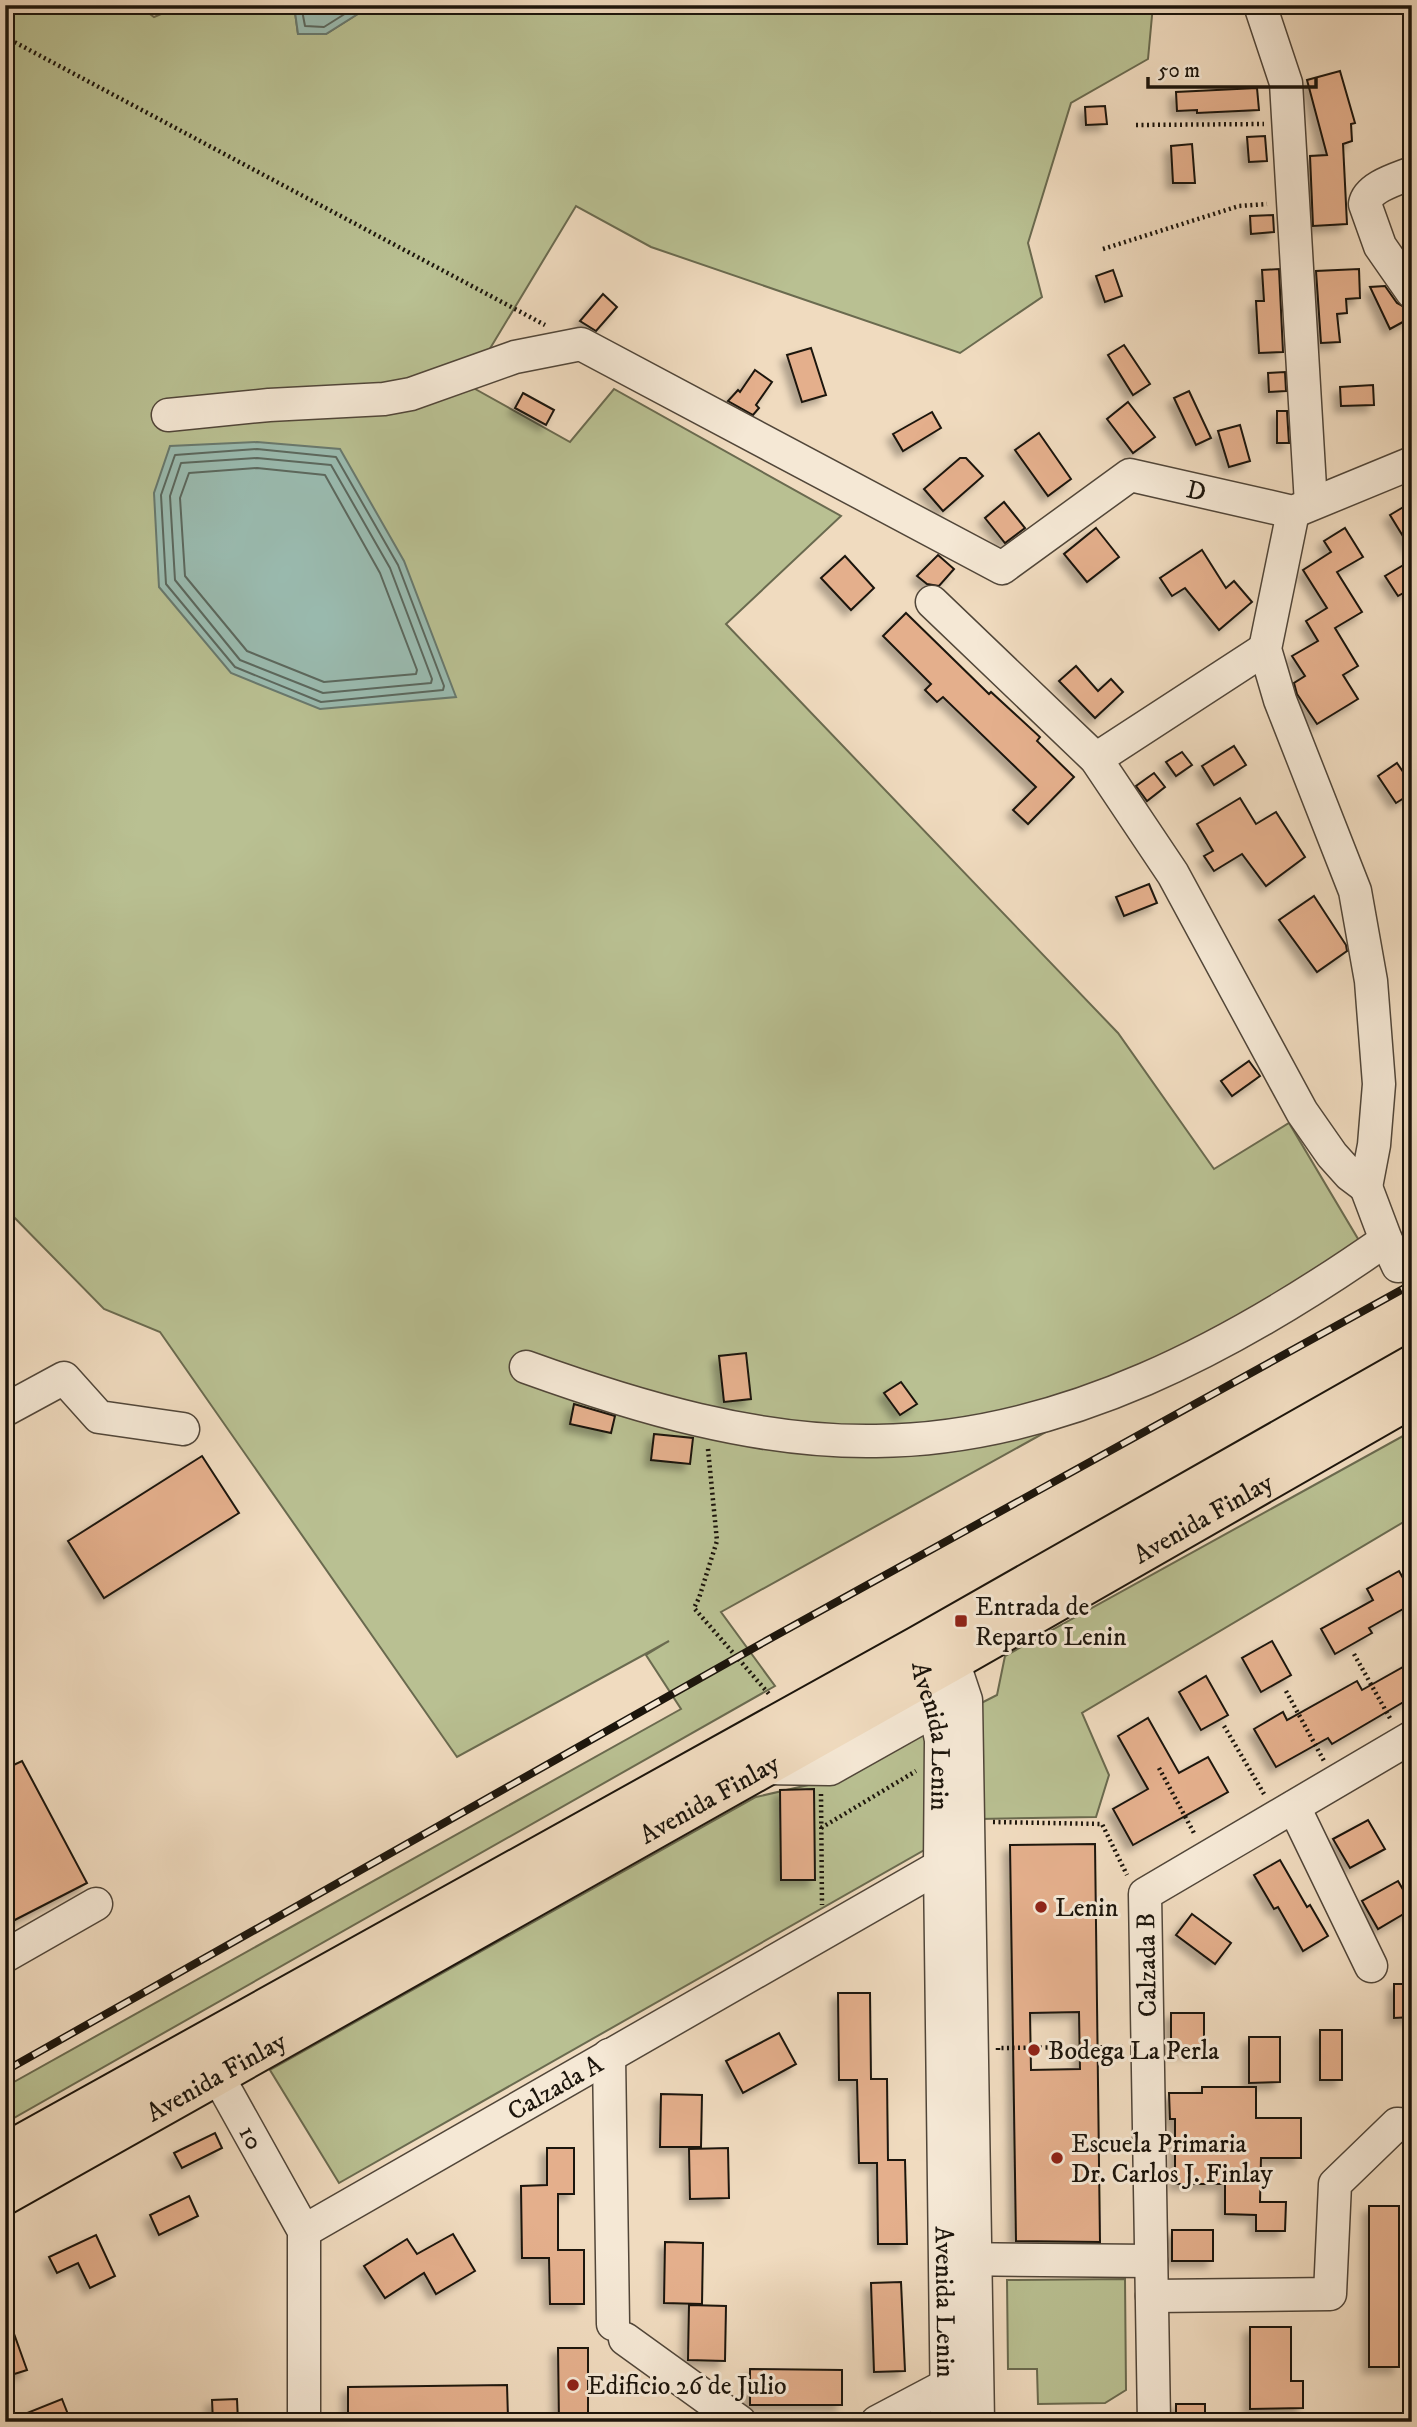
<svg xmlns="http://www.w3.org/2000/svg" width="1417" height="2427" font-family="'IM FELL DW Pica',serif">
  <defs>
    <filter id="shadow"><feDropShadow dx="-6" dy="6" stdDeviation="3.5" flood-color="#0004"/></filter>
  </defs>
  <rect width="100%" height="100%" fill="#f0dbbf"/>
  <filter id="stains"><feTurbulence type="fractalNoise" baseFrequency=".00286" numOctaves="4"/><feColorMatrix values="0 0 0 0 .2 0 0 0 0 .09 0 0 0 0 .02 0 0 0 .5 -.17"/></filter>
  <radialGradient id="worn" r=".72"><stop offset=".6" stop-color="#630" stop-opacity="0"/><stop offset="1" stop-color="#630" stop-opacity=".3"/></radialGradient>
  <g fill="#b9c092" stroke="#6a6a4f" stroke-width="2">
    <path d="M 5,5 L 138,5 L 154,17 L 182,5 L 294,5 L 298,34 L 326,34 L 372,5 L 1153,5 L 1148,59 L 1071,103 L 1028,243 L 1042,297 L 960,353 L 651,247 L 576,206 L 468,385 L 570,442 L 614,389 L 841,516 L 726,624 L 1118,1033 L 1214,1169 L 1289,1123 L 1367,1254 L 721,1612 L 775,1686 L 5,2123 L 5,2087 L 681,1709 L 646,1655 L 669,1641 L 457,1757 L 160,1332 L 104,1309 L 5,1208 Z"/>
    <path d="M 1412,1431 L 1412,1517 L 1082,1713 L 1109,1775 L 1096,1817 L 979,1819 L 339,2183 L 270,2070 L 756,1797 L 830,1780 L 997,1695 L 1005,1656 Z"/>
    <path d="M 1125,2279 L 1126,2390 L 1105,2403 L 1038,2404 L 1037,2369 L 1008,2369 L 1007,2280 Z"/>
  </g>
  <g fill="#9abbb0" stroke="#68796e" stroke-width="2">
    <path d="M 294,5 L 372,5 L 326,34 L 298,34 Z"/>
    <path d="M 257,442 L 340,449 L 404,561 L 456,697 L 320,709 L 231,673 L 159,587 L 154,493 L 170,446 Z"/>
  </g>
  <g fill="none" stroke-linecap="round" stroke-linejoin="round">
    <g stroke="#5b685e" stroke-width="2">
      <path d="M 301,5 L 305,26 L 324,27 L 359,5"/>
      <path d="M 257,449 L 336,457 L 398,565 L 444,686 L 443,690 L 321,702 L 235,667 L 166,584 L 161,495 L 175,455 Z"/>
      <path d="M 257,458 L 331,465 L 390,568 L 432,679 L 431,683 L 323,693 L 240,660 L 175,580 L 170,496 L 181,463 Z"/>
      <path d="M 257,468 L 325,475 L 380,573 L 417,670 L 416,674 L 324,682 L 247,651 L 185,576 L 180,498 L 189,473 Z"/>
    </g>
  </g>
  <g fill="#e4af8c" stroke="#1c150c" stroke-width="2" fill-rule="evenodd" filter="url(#shadow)">
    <path d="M 1340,71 L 1355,123 L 1351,124 L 1352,141 L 1343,144 L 1347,224 L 1313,226 L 1310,156 L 1327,155 L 1307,80 Z"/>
    <path d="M 1257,88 L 1259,110 L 1197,113 L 1197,110 L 1177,111 L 1176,92 Z"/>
    <path d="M 1105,106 L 1107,124 L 1086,125 L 1085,107 Z"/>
    <path d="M 1265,136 L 1267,161 L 1249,162 L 1247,137 Z"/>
    <path d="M 1192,144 L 1195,183 L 1173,183 L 1171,146 Z"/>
    <path d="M 1273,215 L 1274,232 L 1251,234 L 1250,216 Z"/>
    <path d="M 1279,269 L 1283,352 L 1259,353 L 1256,301 L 1264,301 L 1262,270 Z"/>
    <path d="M 1359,269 L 1360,298 L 1346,299 L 1347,313 L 1337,314 L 1340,342 L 1321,343 L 1316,271 Z"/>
    <path d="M 1113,270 L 1122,296 L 1105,302 L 1096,276 Z"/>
    <path d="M 1385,286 L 1397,303 L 1408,309 L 1412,317 L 1390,329 L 1370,287 Z"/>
    <path d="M 603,294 L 617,307 L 596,331 L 580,321 Z"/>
    <path d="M 1124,345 L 1150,384 L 1133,395 L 1108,355 Z"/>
    <path d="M 811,348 L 826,395 L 802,402 L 787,355 Z"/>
    <path d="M 755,370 L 772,382 L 756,405 L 759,408 L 753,415 L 728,401 L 738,390 L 740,392 Z"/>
    <path d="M 1285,372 L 1286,391 L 1269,392 L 1268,373 Z"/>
    <path d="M 1373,385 L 1374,405 L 1341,406 L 1340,387 Z"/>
    <path d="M 1189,391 L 1211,438 L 1196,445 L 1174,398 Z"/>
    <path d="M 523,393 L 554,410 L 546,425 L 515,408 Z"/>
    <path d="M 1128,402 L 1155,437 L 1133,453 L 1107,419 Z"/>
    <path d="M 1277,411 L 1287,411 L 1289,443 L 1277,443 Z"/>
    <path d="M 932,412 L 941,428 L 903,451 L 893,434 Z"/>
    <path d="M 1240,425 L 1250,461 L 1229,467 L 1218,431 Z"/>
    <path d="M 1039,433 L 1071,479 L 1048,496 L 1015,450 Z"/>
    <path d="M 960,458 L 966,458 L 983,476 L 943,511 L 924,489 Z"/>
    <path d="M 1004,502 L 1025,528 L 1005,543 L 985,518 Z"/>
    <path d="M 1412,502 L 1412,551 L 1390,515 Z"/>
    <path d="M 1096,528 L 1119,557 L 1087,582 L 1064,554 Z"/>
    <path d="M 1345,528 L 1363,557 L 1337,572 L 1362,612 L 1335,628 L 1358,666 L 1343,675 L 1358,699 L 1317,724 L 1297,694 L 1294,683 L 1305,676 L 1292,656 L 1318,641 L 1306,621 L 1327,608 L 1303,570 L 1331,552 L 1324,541 Z"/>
    <path d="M 1202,550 L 1226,588 L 1234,581 L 1252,602 L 1219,630 L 1185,588 L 1172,596 L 1160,578 Z"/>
    <path d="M 938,555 L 954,569 L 939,586 L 927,584 L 917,576 Z"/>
    <path d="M 845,556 L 874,588 L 851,610 L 821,578 Z"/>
    <path d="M 1412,560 L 1412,588 L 1398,596 L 1385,576 Z"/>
    <path d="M 906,613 L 989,694 L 991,692 L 1040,737 L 1037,741 L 1074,777 L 1028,824 L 1013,810 L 1036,787 L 943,697 L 937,702 L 925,690 L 931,684 L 883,636 Z"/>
    <path d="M 1076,666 L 1098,691 L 1111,679 L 1123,692 L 1095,718 L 1059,681 Z"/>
    <path d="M 1234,746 L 1246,765 L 1214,785 L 1202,766 Z"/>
    <path d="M 1182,752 L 1192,765 L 1176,776 L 1166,762 Z"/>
    <path d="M 1397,763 L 1412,785 L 1412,793 L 1396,803 L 1378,776 Z"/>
    <path d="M 1154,773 L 1165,787 L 1147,801 L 1136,786 Z"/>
    <path d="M 1240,798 L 1256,824 L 1276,812 L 1305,857 L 1266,886 L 1242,854 L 1214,871 L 1204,856 L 1213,851 L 1197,824 Z"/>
    <path d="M 1149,884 L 1157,903 L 1124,916 L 1116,897 Z"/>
    <path d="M 1314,896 L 1346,945 L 1347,951 L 1317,972 L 1279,920 Z"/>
    <path d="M 1249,1061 L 1260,1076 L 1232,1096 L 1221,1081 Z"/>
    <path d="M 746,1353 L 751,1399 L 724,1402 L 719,1356 Z"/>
    <path d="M 901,1382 L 917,1404 L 900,1415 L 884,1393 Z"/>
    <path d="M 574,1404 L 615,1416 L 611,1433 L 570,1424 Z"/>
    <path d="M 654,1434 L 693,1438 L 690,1464 L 651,1460 Z"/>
    <path d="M 202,1456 L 239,1513 L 104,1598 L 68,1541 Z"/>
    <path d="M 1399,1571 L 1412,1594 L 1412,1604 L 1369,1628 L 1372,1633 L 1335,1654 L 1321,1629 L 1373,1600 L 1367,1589 Z"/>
    <path d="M 1272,1641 L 1291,1675 L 1261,1692 L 1242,1658 Z"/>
    <path d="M 1412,1662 L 1412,1697 L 1332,1744 L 1328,1738 L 1276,1767 L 1254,1729 L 1283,1712 L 1287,1720 L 1357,1681 L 1362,1690 Z"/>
    <path d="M 1206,1676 L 1228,1715 L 1201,1730 L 1179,1692 Z"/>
    <path d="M 1148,1718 L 1179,1773 L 1208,1757 L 1228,1792 L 1133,1845 L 1113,1809 L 1148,1789 L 1118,1736 Z"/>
    <path d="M 22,1761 L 87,1883 L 5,1925 L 5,1769 Z"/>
    <path d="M 814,1789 L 815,1880 L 781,1880 L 780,1790 Z"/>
    <path d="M 1368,1820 L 1385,1849 L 1350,1868 L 1333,1839 Z"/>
    <path d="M 1095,1844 L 1100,2242 L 1016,2241 L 1010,1845 ZM 1079,2012 L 1080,2069 L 1031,2070 L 1030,2013 Z"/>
    <path d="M 1280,1860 L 1307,1907 L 1310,1905 L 1328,1936 L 1303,1951 L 1278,1907 L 1274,1909 L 1254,1875 Z"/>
    <path d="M 1398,1881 L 1412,1905 L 1412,1909 L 1378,1929 L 1362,1901 Z"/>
    <path d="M 1192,1914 L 1231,1943 L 1215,1964 L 1176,1935 Z"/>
    <path d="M 1394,1984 L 1412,1984 L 1412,2017 L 1394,2018 Z"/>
    <path d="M 838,1993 L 870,1993 L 871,2079 L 887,2079 L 888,2160 L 905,2160 L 907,2244 L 878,2244 L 877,2163 L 859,2163 L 857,2080 L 839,2080 Z"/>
    <rect x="1171" y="2013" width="33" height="38"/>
    <rect x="1320" y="2030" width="22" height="50"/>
    <path d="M 779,2033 L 796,2064 L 743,2093 L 726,2061 Z"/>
    <path d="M 1249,2037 L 1280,2037 L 1280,2082 L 1249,2083 Z"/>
    <path d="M 1202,2087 L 1256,2087 L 1256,2118 L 1301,2118 L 1301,2158 L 1261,2158 L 1260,2202 L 1286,2202 L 1285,2231 L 1256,2231 L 1256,2215 L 1225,2214 L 1225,2184 L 1175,2184 L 1175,2119 L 1170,2119 L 1169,2093 L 1202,2093 Z"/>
    <path d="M 661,2094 L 702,2095 L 701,2147 L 660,2147 Z"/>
    <path d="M 215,2133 L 222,2148 L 182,2168 L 174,2153 Z"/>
    <path d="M 547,2148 L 574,2148 L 574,2194 L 558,2194 L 558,2250 L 584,2250 L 584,2304 L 550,2304 L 549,2258 L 522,2258 L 521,2186 L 547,2185 Z"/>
    <path d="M 728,2148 L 729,2198 L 690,2199 L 689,2149 Z"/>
    <path d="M 189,2196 L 198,2216 L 159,2235 L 150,2215 Z"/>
    <rect x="1369" y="2206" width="30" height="161"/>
    <rect x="1172" y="2230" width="41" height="31"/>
    <path d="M 453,2234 L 475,2271 L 436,2294 L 424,2273 L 385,2298 L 364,2266 L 407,2239 L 417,2254 Z"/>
    <path d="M 96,2235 L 115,2276 L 90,2288 L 78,2263 L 57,2273 L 49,2257 Z"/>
    <path d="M 665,2242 L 703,2243 L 702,2304 L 664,2303 Z"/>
    <path d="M 901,2282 L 905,2371 L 874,2372 L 871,2283 Z"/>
    <path d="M 689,2305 L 726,2306 L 725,2361 L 688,2360 Z"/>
    <path d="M 5,2317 L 8,2317 L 27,2370 L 5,2377 Z"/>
    <path d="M 1250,2327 L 1291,2327 L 1291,2381 L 1303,2381 L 1303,2408 L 1250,2409 Z"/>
    <path d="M 558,2348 L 588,2348 L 588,2422 L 559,2422 Z"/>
    <path d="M 750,2369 L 842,2370 L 842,2405 L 750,2405 Z"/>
    <path d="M 507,2385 L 508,2418 L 348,2420 L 348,2387 Z"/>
    <path d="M 62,2399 L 71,2422 L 8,2422 L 7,2421 Z"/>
    <path d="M 237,2399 L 238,2422 L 213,2422 L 212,2400 Z"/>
    <rect x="1176" y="2404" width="29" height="18"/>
  </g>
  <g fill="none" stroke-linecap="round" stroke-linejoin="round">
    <g stroke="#514639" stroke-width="35">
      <g id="minor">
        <path d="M 1260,5 L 1286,83 L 1311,504"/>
        <path d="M 1412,173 C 1397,179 1368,187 1365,204 L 1380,246 L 1412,292"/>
        <path id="s1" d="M 168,415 L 269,405 L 384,399 L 411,394 L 515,357 L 581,344 L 1002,568 L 1130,475 L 1293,512 L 1412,463"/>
        <path d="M 932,602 L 1096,759 L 1173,874 L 1302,1112 L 1332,1155 L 1350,1175 L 1366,1187 L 1374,1145 L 1379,1084 L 1371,981 L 1355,891 L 1280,700 L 1265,649 L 1293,512"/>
        <path d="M 1096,759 L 1265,649"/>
        <path d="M 1366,1187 L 1386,1240 L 1398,1266"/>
        <path d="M 526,1367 C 637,1407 757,1443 876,1441 C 1064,1439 1236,1345 1386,1240"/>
        <path d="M 5,1410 L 64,1378 L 99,1417 L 183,1429"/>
        <path d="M 933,1651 L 953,1661 L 966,1700 L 978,2422"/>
        <path id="s2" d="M 920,1656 L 923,1678 L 935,1710 L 941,1740 L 940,1866 L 947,2422"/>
        <path d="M 762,1768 L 830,1769 L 951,1701"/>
        <path d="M 1294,1807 L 1371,1966"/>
        <path d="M 5,1956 L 96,1904"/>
        <path id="s3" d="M 206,2055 L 304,2231 L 304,2422"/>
        <path d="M 609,2055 L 613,2324"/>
        <path id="s4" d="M 304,2231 L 956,1857"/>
        <path d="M 953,2259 L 1151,2261"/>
        <path d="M 1152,2296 L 1330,2294 L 1335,2184 L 1397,2124 L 1412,2125"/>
        <path d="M 625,2339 L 740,2422"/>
        <path d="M 877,2422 L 947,2385"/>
        <path d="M 1154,2422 L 1145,1894 L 1412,1737"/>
      </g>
    </g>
    <g stroke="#1c150c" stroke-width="42">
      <g id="highway">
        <path d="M 5,2153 L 919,1645 L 1412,1365"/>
        <path id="s5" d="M 5,2195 L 953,1661 L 1412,1398"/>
      </g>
    </g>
    <g stroke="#1c150c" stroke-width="4.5" stroke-dasharray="2 3.5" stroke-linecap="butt">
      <path d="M 5,37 L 545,325"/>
      <path d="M 1136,125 L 1264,124"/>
      <path d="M 1103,249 L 1239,206 L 1267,204"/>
      <path d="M 708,1449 L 717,1541 L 699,1598 L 694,1608 L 769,1694"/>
      <path d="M 1354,1654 L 1391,1720"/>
      <path d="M 1286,1691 L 1324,1761"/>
      <path d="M 1224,1726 L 1264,1794"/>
      <path d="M 1159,1768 L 1195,1835"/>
      <path d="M 821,1794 L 822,1905"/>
      <path d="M 993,1822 L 1102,1824 L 1127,1875"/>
      <path d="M 821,1828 L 916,1771"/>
      <path d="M 998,2050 L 998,2048 L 1123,2047"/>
    </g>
    <use href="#minor" stroke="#f5e8d5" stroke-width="32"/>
    <use href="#highway" stroke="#f0dbbf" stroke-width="38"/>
    <g stroke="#1c150c" stroke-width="8">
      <path id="rail" d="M 5,2071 L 773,1637 L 1412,1284"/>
    </g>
    <use href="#rail" stroke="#f5e8d5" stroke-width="5" stroke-dasharray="16" stroke-linecap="butt"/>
  </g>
  <g fill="#8f2418" stroke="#f5e8d5" stroke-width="2.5">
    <rect x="954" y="1614" width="14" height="14" rx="3.5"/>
    <circle cx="1041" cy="1907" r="7"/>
    <circle cx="1034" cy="2050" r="7"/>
    <circle cx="1057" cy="2158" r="7"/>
    <circle cx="573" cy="2385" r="7"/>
  </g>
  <g text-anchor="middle" stroke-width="6" stroke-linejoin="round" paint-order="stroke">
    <g font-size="26" fill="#1c150c" stroke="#f5e8d5">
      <text dy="9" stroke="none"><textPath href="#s1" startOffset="1125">D</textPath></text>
      <text dy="9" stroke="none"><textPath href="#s5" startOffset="1376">Avenida Finlay</textPath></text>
      <text dy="9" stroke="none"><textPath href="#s2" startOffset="82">Avenida Lenin</textPath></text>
      <text dy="9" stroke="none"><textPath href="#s5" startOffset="808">Avenida Finlay</textPath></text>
      <text transform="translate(1146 1965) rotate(-91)" y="9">Calzada B</text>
      <text dy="9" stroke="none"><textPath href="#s5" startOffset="242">Avenida Finlay</textPath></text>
      <text dy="9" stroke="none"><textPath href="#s4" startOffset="289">Calzada A</textPath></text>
      <text dy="9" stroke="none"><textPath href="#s3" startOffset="94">10</textPath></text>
      <text dy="9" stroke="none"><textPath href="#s2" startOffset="649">Avenida Lenin</textPath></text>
    </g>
    <g font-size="26" fill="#1c150c" stroke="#f5e8d5" text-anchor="start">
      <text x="975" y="1615">Entrada de<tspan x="975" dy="30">Reparto Lenin</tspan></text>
      <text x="1055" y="1916">Lenin</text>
      <text x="1048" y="2059">Bodega La Perla</text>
      <text x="1071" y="2152">Escuela Primaria<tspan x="1071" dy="30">Dr. Carlos J. Finlay</tspan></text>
      <text x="587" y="2394">Edificio 26 de Julio</text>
    </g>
  </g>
  <rect width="1417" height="2427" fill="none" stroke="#f0dbbf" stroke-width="28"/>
  <rect x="7" y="7" width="1403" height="2413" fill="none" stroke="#1c150c" stroke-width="3.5"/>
  <rect x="14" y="14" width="1389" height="2399" fill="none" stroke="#1c150c" stroke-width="2"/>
  <path d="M1148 77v10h168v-10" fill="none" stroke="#1c150c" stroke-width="3.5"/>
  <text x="1158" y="77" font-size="21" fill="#1c150c" stroke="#f5e8d5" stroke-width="5" paint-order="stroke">50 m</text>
  <rect width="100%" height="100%" filter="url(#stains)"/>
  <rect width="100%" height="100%" fill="url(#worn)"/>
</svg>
